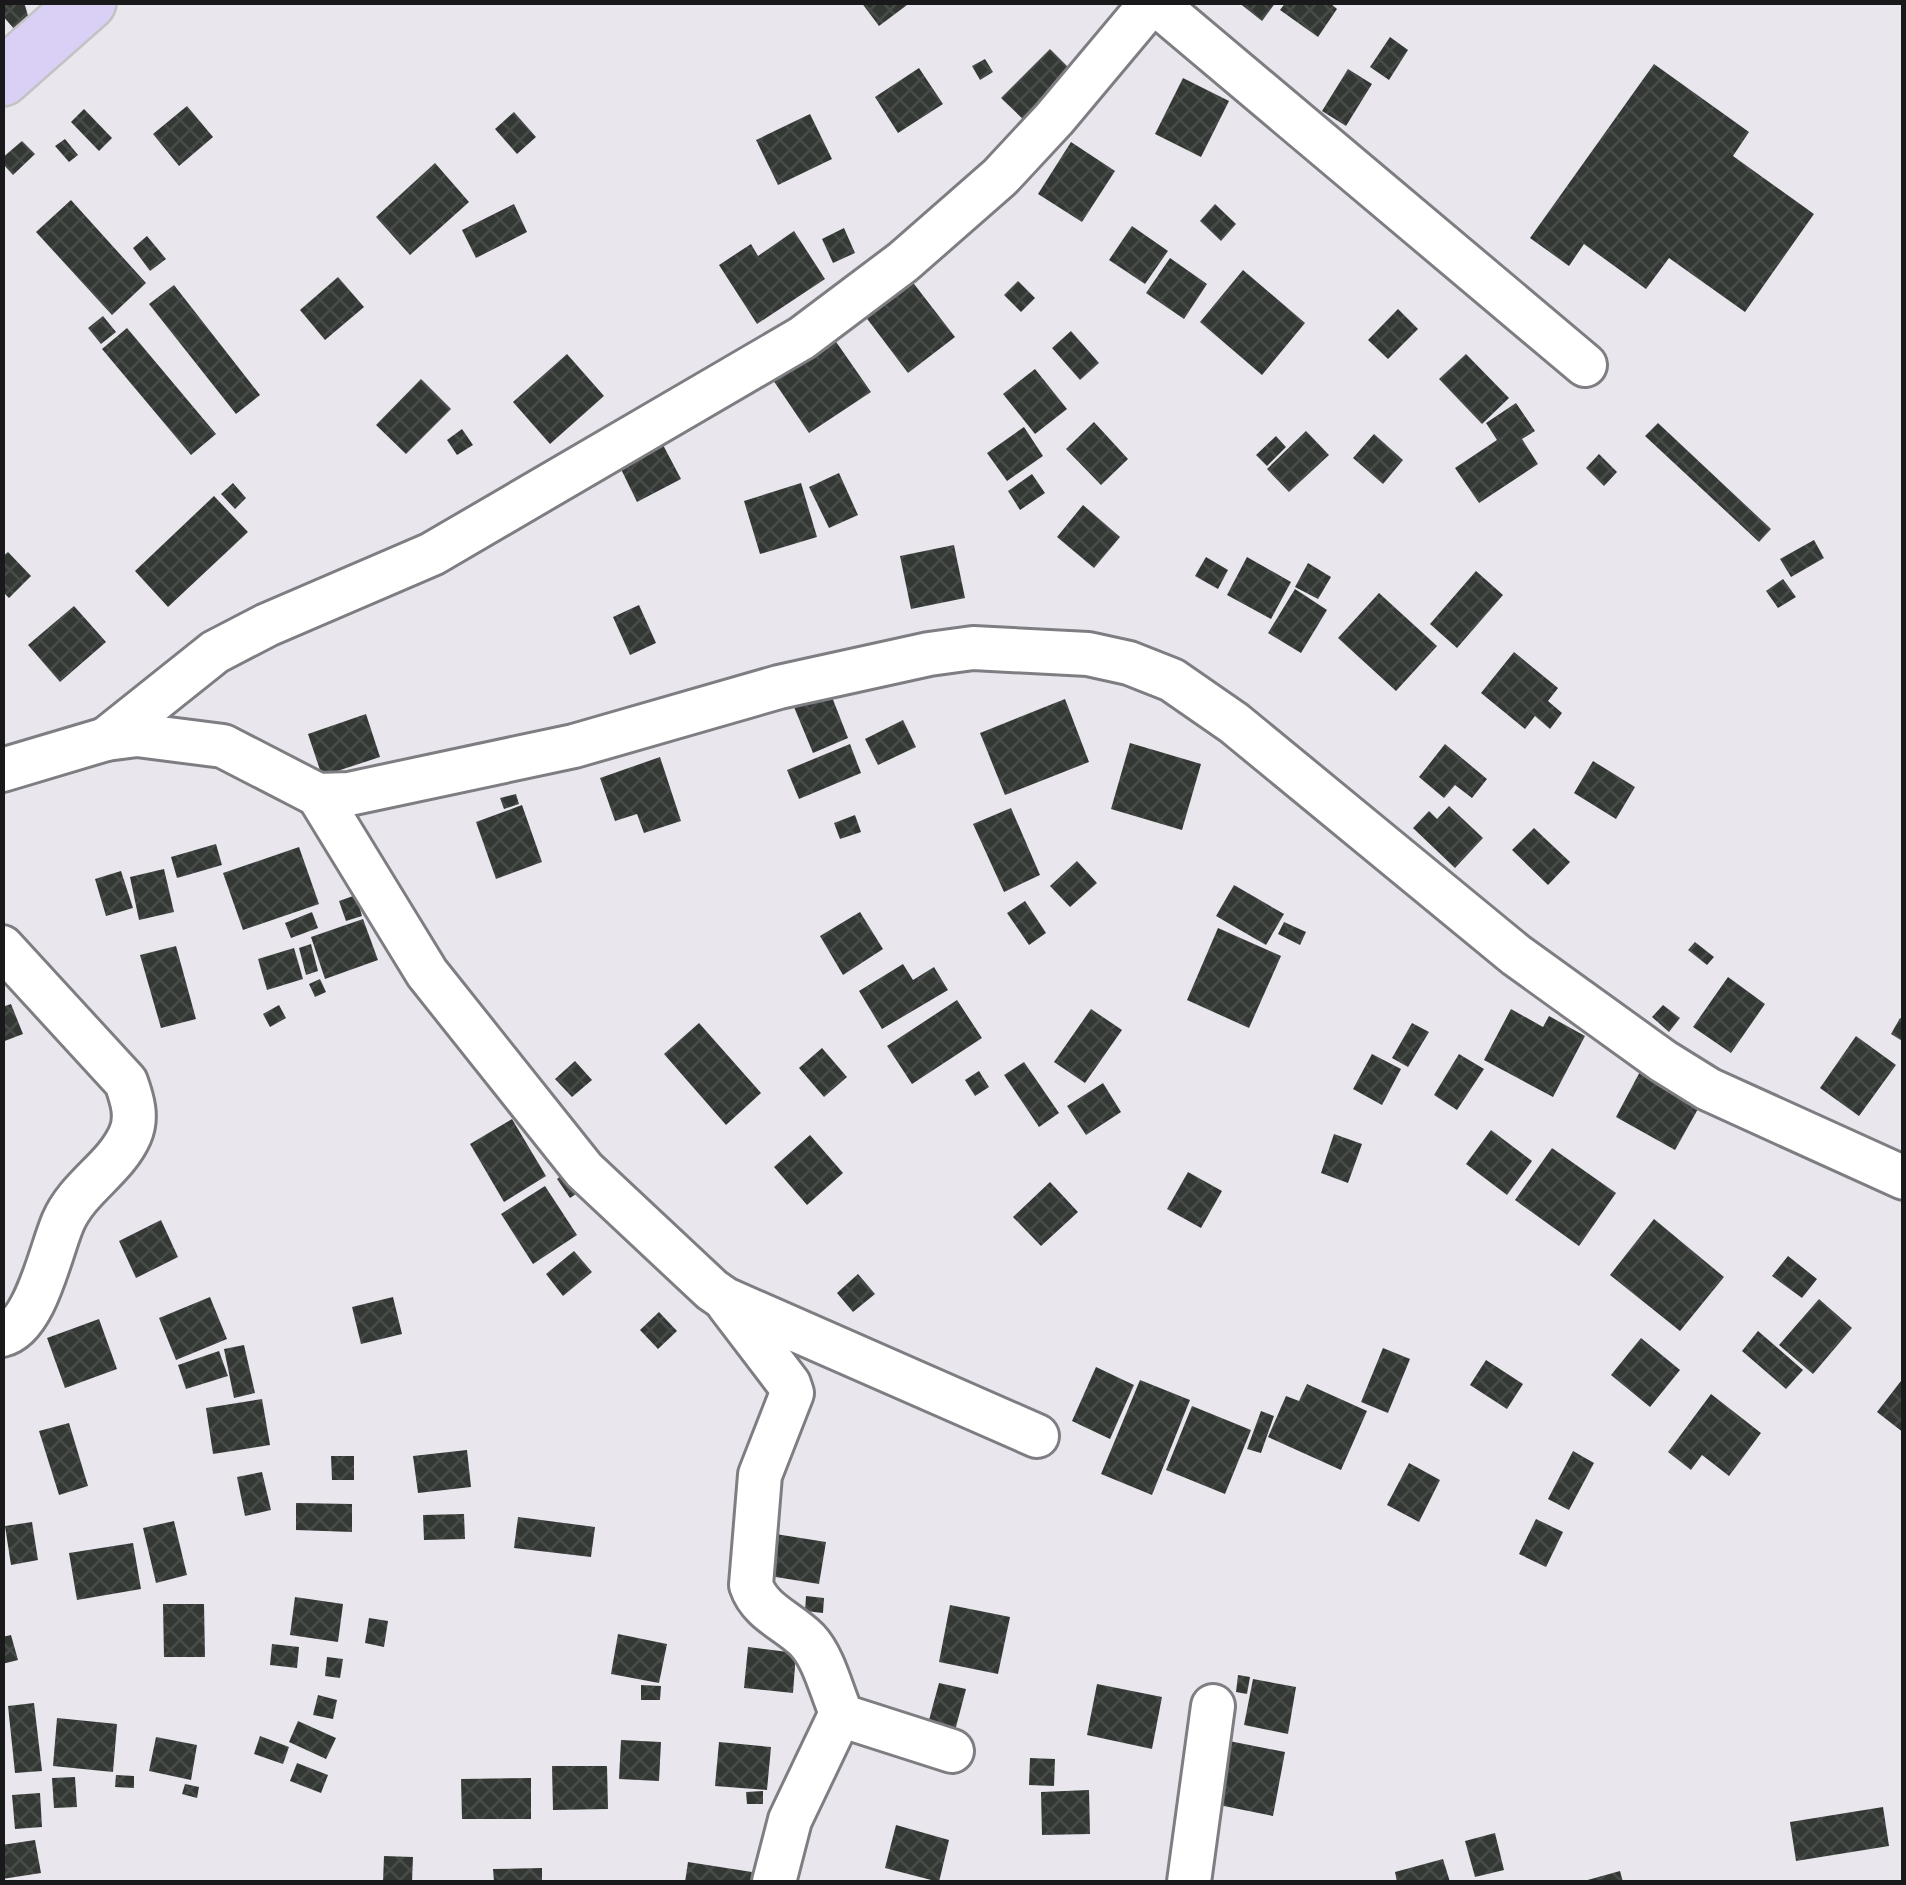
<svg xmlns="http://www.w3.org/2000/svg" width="1906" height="1885" font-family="'Titillium Web',sans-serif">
  <defs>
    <pattern id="building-cross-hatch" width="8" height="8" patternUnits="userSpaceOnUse" patternTransform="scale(2.5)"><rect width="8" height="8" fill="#333835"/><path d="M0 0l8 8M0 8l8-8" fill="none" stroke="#474c49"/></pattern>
  </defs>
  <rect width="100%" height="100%" fill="#e9e7ed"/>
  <g fill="url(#building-cross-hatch)">
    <path d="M 2,2 L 24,2 L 29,19 L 15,30 L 2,15 Z"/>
    <path d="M 861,2 L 911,2 L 879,26 Z"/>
    <path d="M 1238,2 L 1276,2 L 1262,21 Z"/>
    <path d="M 1286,2 L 1329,2 L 1337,9 L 1318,37 L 1280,10 Z"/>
    <path d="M 1390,37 L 1408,50 L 1389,80 L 1370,67 Z"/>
    <path d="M 1050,49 L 1075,74 L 1027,123 L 1001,98 Z"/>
    <path d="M 985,59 L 993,72 L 980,80 L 972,66 Z"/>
    <path d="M 1654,64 L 1749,132 L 1733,156 L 1814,214 L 1745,312 L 1669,258 L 1646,289 L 1584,244 L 1569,266 L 1530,238 Z"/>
    <path d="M 919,68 L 943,104 L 898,133 L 875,97 Z"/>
    <path d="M 1348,69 L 1372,84 L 1346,126 L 1322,111 Z"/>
    <path d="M 1183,78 L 1229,101 L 1201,157 L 1155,134 Z"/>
    <path d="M 187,106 L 213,137 L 179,166 L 153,134 Z"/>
    <path d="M 84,109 L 112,138 L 99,151 L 71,122 Z"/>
    <path d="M 514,112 L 536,137 L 517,154 L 495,129 Z"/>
    <path d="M 810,114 L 832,159 L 778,185 L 756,140 Z"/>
    <path d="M 65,139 L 78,155 L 69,162 L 55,146 Z"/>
    <path d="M 22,141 L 35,154 L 13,175 L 2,163 L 2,158 Z"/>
    <path d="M 1071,142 L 1115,171 L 1082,222 L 1038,194 Z"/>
    <path d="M 435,163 L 469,202 L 410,255 L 376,217 Z"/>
    <path d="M 71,200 L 146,283 L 112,315 L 36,232 Z"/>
    <path d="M 514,204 L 527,232 L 476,258 L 462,230 Z"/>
    <path d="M 1215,204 L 1236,224 L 1221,241 L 1200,221 Z"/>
    <path d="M 1132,226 L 1168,251 L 1145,284 L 1109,260 Z"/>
    <path d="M 844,228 L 855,253 L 833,263 L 822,239 Z"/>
    <path d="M 794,231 L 825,279 L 757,324 L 719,265 L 751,244 L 758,256 Z"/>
    <path d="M 147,236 L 166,259 L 150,271 L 133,248 Z"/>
    <path d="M 1170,258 L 1207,284 L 1184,319 L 1146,293 Z"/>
    <path d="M 1243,270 L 1305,323 L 1262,375 L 1200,322 Z"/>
    <path d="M 338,277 L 364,307 L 325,340 L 300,310 Z"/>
    <path d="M 911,280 L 955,337 L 908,373 L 865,316 Z"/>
    <path d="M 1018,281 L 1035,298 L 1021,312 L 1004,295 Z"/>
    <path d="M 174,285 L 260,395 L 236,414 L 149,304 Z"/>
    <path d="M 1398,309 L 1418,329 L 1388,359 L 1368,340 Z"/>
    <path d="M 103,316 L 116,332 L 101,344 L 88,328 Z"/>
    <path d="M 127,328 L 216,434 L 191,455 L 102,349 Z"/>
    <path d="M 1071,331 L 1099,363 L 1080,380 L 1052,348 Z"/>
    <path d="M 832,336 L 871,392 L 809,433 L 771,377 Z"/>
    <path d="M 567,354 L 604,396 L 550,444 L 513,402 Z"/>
    <path d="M 1466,354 L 1509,398 L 1482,424 L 1439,379 Z"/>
    <path d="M 1035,369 L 1067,409 L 1035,434 L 1003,394 Z"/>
    <path d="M 421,379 L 451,409 L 406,454 L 376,425 Z"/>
    <path d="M 1516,403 L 1535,431 L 1522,439 L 1538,464 L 1479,503 L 1455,468 L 1497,440 L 1486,423 Z"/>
    <path d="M 1094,422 L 1128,459 L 1101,485 L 1066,449 Z"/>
    <path d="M 1658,423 L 1771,529 L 1759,542 L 1645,436 Z"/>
    <path d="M 1024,427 L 1043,456 L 1007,481 L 987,453 Z"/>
    <path d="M 462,429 L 473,445 L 457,455 L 447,440 Z"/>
    <path d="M 1306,431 L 1329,455 L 1289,492 L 1267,469 Z"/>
    <path d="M 1374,434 L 1403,460 L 1383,484 L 1353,458 Z"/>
    <path d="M 1276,436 L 1286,447 L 1267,466 L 1256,455 Z"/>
    <path d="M 662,443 L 681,479 L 637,502 L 619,465 Z"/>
    <path d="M 1599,454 L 1617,472 L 1604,486 L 1586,468 Z"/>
    <path d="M 839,473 L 858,515 L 829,528 L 809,487 Z"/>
    <path d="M 1032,474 L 1045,493 L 1020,510 L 1008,491 Z"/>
    <path d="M 233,483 L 246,498 L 235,509 L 221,494 Z"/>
    <path d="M 801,483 L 817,537 L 760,554 L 744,501 Z"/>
    <path d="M 214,496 L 248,532 L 168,607 L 135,571 Z"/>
    <path d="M 1083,505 L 1120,537 L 1094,568 L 1057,537 Z"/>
    <path d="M 1814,540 L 1824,558 L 1791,577 L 1780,559 Z"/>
    <path d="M 954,545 L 965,598 L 911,609 L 900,556 Z"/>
    <path d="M 8,552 L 31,576 L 9,598 L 2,591 L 2,557 Z"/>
    <path d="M 1206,557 L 1228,570 L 1218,589 L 1195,576 Z"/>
    <path d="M 1247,557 L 1291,582 L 1271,619 L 1227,595 Z"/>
    <path d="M 1308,563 L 1331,577 L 1318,599 L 1295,587 Z"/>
    <path d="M 1476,571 L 1503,595 L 1457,648 L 1430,624 Z"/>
    <path d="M 1783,579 L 1796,597 L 1778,608 L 1766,591 Z"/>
    <path d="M 1295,589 L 1327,610 L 1301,653 L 1268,633 Z"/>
    <path d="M 1379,593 L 1437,646 L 1396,691 L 1338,638 Z"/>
    <path d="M 639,605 L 656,643 L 630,655 L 613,617 Z"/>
    <path d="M 74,606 L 106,642 L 60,682 L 28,645 Z"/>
    <path d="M 1514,652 L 1558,688 L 1548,701 L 1562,713 L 1550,729 L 1535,716 L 1525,729 L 1481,693 Z"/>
    <path d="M 830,692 L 848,738 L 813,753 L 794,707 Z"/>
    <path d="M 1065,699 L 1089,762 L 1005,795 L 980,733 Z"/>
    <path d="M 366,714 L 380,757 L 322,776 L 308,734 Z"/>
    <path d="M 903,720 L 916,747 L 878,765 L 865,739 Z"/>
    <path d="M 1130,743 L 1201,764 L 1182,830 L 1111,809 Z"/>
    <path d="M 850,744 L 861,773 L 799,799 L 787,770 Z"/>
    <path d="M 1445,744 L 1487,779 L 1472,798 L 1455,785 L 1444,798 L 1419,777 Z"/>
    <path d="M 660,757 L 681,821 L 644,833 L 637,814 L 615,821 L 600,778 Z"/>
    <path d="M 1593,761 L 1635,787 L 1616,819 L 1574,793 Z"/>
    <path d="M 516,794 L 519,804 L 504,809 L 500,798 Z"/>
    <path d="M 522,805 L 542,862 L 496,879 L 476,822 Z"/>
    <path d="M 1449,806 L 1483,838 L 1455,868 L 1413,828 L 1429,811 L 1437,819 Z"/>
    <path d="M 1011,808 L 1040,875 L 1004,892 L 973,824 Z"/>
    <path d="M 855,815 L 861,832 L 840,839 L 834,823 Z"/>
    <path d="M 1534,828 L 1570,862 L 1548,885 L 1512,850 Z"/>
    <path d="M 216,844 L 222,865 L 177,878 L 171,857 Z"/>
    <path d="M 299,847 L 319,904 L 243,930 L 223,873 Z"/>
    <path d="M 1077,861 L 1097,883 L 1070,907 L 1050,886 Z"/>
    <path d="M 164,869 L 174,912 L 139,920 L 130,877 Z"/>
    <path d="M 121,871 L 133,908 L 106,916 L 95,879 Z"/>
    <path d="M 1234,885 L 1284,914 L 1266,945 L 1216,916 Z"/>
    <path d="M 356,895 L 362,916 L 346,921 L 339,901 Z"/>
    <path d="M 1025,901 L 1046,933 L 1029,945 L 1007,913 Z"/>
    <path d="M 312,912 L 318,928 L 291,938 L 285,923 Z"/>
    <path d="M 860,912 L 883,949 L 843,975 L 820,936 Z"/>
    <path d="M 363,919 L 378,960 L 325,979 L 311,937 Z"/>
    <path d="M 1284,922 L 1306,932 L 1300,945 L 1278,934 Z"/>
    <path d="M 1218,928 L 1281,956 L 1249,1028 L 1187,1000 Z"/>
    <path d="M 1695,942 L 1714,957 L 1707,965 L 1688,950 Z"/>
    <path d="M 311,944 L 318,971 L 306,975 L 299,948 Z"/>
    <path d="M 176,946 L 196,1019 L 161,1028 L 140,955 Z"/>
    <path d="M 294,948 L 303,979 L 267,990 L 258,959 Z"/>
    <path d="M 903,964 L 913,980 L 934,967 L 948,990 L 882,1029 L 859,991 Z"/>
    <path d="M 1728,977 L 1765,1004 L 1731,1053 L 1693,1027 Z"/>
    <path d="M 320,979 L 326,992 L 315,997 L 309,984 Z"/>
    <path d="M 957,1000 L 982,1038 L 912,1084 L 887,1046 Z"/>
    <path d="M 11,1004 L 23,1034 L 2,1042 L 2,1007 Z"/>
    <path d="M 279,1005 L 286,1018 L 270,1027 L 263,1014 Z"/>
    <path d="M 1663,1005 L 1680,1018 L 1669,1032 L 1652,1017 Z"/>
    <path d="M 1091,1009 L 1122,1030 L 1085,1083 L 1054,1062 Z"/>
    <path d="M 1511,1009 L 1543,1027 L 1549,1016 L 1585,1036 L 1553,1097 L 1484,1060 Z"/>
    <path d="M 1900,1018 L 1904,1020 L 1904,1042 L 1891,1034 Z"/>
    <path d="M 699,1023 L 761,1093 L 726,1125 L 664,1054 Z"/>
    <path d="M 1412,1023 L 1429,1032 L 1408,1067 L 1392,1058 Z"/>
    <path d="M 1856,1036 L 1896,1065 L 1859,1116 L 1820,1088 Z"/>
    <path d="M 822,1048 L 847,1077 L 824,1097 L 799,1068 Z"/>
    <path d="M 1372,1054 L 1401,1069 L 1382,1105 L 1353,1089 Z"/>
    <path d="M 1459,1054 L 1484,1069 L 1457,1110 L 1434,1095 Z"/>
    <path d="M 575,1061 L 592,1080 L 572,1097 L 555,1079 Z"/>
    <path d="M 1024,1062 L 1059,1113 L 1039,1127 L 1004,1075 Z"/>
    <path d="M 1643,1066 L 1703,1100 L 1675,1150 L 1616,1117 Z"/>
    <path d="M 979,1071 L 989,1087 L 975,1096 L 965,1080 Z"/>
    <path d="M 1103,1083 L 1121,1112 L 1086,1135 L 1067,1106 Z"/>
    <path d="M 512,1119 L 546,1176 L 504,1202 L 470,1144 Z"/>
    <path d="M 1491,1130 L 1532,1161 L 1507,1195 L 1466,1164 Z"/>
    <path d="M 1334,1134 L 1362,1144 L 1348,1183 L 1321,1173 Z"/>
    <path d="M 810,1135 L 843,1173 L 807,1205 L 774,1167 Z"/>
    <path d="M 1552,1148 L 1616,1193 L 1579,1246 L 1515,1200 Z"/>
    <path d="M 568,1170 L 582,1190 L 570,1198 L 557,1179 Z"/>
    <path d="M 1188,1172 L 1222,1191 L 1201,1228 L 1167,1209 Z"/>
    <path d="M 1050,1182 L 1078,1212 L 1041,1246 L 1013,1217 Z"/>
    <path d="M 545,1186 L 577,1235 L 533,1264 L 501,1214 Z"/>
    <path d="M 1654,1219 L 1724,1277 L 1680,1331 L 1610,1275 Z"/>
    <path d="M 161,1220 L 178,1257 L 136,1278 L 119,1241 Z"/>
    <path d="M 574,1251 L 592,1272 L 563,1296 L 546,1274 Z"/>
    <path d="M 1788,1256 L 1817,1279 L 1802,1298 L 1772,1276 Z"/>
    <path d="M 858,1274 L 875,1294 L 853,1312 L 837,1293 Z"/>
    <path d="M 210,1297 L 227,1339 L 176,1360 L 159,1318 Z"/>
    <path d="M 393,1297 L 402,1334 L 361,1344 L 352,1307 Z"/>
    <path d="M 1819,1299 L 1852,1328 L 1813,1374 L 1779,1345 Z"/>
    <path d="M 659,1312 L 677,1331 L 658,1349 L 640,1330 Z"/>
    <path d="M 99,1319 L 117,1369 L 65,1388 L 47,1338 Z"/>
    <path d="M 1758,1331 L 1803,1370 L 1786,1389 L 1742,1351 Z"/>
    <path d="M 1641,1338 L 1680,1370 L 1650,1407 L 1611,1375 Z"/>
    <path d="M 244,1345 L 255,1393 L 234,1398 L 224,1349 Z"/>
    <path d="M 1383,1348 L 1410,1359 L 1388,1413 L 1361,1402 Z"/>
    <path d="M 219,1351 L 228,1376 L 186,1389 L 178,1365 Z"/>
    <path d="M 1486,1360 L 1523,1384 L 1507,1409 L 1470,1385 Z"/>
    <path d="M 1096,1367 L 1134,1385 L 1110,1439 L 1072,1421 Z"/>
    <path d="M 1904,1377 L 1904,1433 L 1877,1412 Z"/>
    <path d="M 1140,1380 L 1190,1400 L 1152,1495 L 1101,1474 Z"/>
    <path d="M 1307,1384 L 1367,1411 L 1341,1470 L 1268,1437 L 1286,1396 L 1299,1401 Z"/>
    <path d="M 1711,1394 L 1761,1433 L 1729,1476 L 1702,1455 L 1691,1470 L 1668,1452 Z"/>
    <path d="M 262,1399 L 270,1445 L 213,1454 L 206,1408 Z"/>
    <path d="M 1192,1406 L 1251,1430 L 1225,1494 L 1166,1470 Z"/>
    <path d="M 1261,1411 L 1274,1416 L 1261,1453 L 1247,1449 Z"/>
    <path d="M 69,1423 L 88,1486 L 59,1495 L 39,1431 Z"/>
    <path d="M 467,1450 L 471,1487 L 418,1493 L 413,1456 Z"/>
    <path d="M 1573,1451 L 1594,1463 L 1569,1510 L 1548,1499 Z"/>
    <path d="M 331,1456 L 354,1456 L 354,1480 L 332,1480 Z"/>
    <path d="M 1409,1463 L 1440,1480 L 1419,1522 L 1387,1505 Z"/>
    <path d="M 262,1472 L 271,1510 L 245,1516 L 237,1477 Z"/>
    <path d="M 296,1503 L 352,1504 L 352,1532 L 296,1530 Z"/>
    <path d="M 464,1514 L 465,1539 L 424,1540 L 423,1515 Z"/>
    <path d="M 518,1517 L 595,1527 L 591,1557 L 514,1548 Z"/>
    <path d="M 1536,1519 L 1563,1532 L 1546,1567 L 1519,1554 Z"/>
    <path d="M 174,1521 L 187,1575 L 156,1583 L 143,1528 Z"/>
    <path d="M 32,1522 L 38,1560 L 11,1565 L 5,1526 Z"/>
    <path d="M 763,1532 L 826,1542 L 819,1584 L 757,1574 Z"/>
    <path d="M 133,1543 L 141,1589 L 77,1600 L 69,1553 Z"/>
    <path d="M 806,1596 L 824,1598 L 823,1613 L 805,1611 Z"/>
    <path d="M 295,1597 L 343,1604 L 338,1642 L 290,1635 Z"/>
    <path d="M 163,1604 L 204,1604 L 205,1657 L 164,1657 Z"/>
    <path d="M 950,1605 L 1010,1617 L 998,1674 L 939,1662 Z"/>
    <path d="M 369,1618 L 388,1621 L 384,1647 L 365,1643 Z"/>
    <path d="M 618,1634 L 667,1644 L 659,1683 L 611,1674 Z"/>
    <path d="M 11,1635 L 18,1660 L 2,1664 L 2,1637 Z"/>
    <path d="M 272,1644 L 299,1647 L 297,1668 L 270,1665 Z"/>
    <path d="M 748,1647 L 796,1653 L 793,1693 L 744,1688 Z"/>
    <path d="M 327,1657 L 343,1659 L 340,1678 L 325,1676 Z"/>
    <path d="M 1238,1675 L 1250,1677 L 1247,1694 L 1236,1692 Z"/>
    <path d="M 1253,1679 L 1296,1687 L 1288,1734 L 1244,1725 Z"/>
    <path d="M 939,1683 L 966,1689 L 952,1742 L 925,1735 Z"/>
    <path d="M 1097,1684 L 1162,1697 L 1152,1749 L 1087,1735 Z"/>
    <path d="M 641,1685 L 661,1686 L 660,1700 L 641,1700 Z"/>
    <path d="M 318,1695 L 337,1700 L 333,1719 L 313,1715 Z"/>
    <path d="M 34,1703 L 42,1771 L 15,1773 L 8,1706 Z"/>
    <path d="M 57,1718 L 117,1724 L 113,1772 L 53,1766 Z"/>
    <path d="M 298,1721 L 336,1738 L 326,1759 L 289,1742 Z"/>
    <path d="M 260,1736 L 289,1747 L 283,1764 L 254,1754 Z"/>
    <path d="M 156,1737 L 197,1745 L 191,1780 L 149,1771 Z"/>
    <path d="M 1219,1739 L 1285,1752 L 1273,1816 L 1219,1805 Z"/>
    <path d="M 621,1740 L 661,1742 L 659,1781 L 619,1779 Z"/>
    <path d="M 719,1742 L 771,1747 L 767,1790 L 715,1786 Z"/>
    <path d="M 1030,1758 L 1055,1759 L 1054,1786 L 1029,1785 Z"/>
    <path d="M 297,1763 L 328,1775 L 321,1793 L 290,1781 Z"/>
    <path d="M 552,1766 L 607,1766 L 608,1809 L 553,1810 Z"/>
    <path d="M 116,1775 L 134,1776 L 134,1788 L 115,1787 Z"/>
    <path d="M 75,1777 L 77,1807 L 54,1808 L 52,1778 Z"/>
    <path d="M 531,1778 L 531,1819 L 462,1819 L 461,1779 Z"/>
    <path d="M 185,1784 L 199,1787 L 197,1798 L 182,1794 Z"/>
    <path d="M 1089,1790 L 1090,1834 L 1042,1835 L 1041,1792 Z"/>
    <path d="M 763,1791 L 763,1804 L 747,1804 L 746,1792 Z"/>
    <path d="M 40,1793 L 42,1827 L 15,1829 L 12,1795 Z"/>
    <path d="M 1883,1807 L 1889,1846 L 1796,1861 L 1790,1822 Z"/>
    <path d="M 896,1825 L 949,1840 L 939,1882 L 885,1868 Z"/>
    <path d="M 1495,1833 L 1504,1870 L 1475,1877 L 1465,1841 Z"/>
    <path d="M 35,1840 L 41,1873 L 2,1879 L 2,1845 Z"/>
    <path d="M 384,1856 L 413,1857 L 412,1882 L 383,1882 Z"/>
    <path d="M 1443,1859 L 1450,1882 L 1397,1882 L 1395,1872 Z"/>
    <path d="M 688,1862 L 752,1872 L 751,1882 L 685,1882 Z"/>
    <path d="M 542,1868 L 542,1882 L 494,1882 L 493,1869 Z"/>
    <path d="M 1620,1871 L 1623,1882 L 1584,1882 L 1584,1881 Z"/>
  </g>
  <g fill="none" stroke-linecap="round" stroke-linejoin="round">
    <g stroke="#7e7d82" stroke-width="48">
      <g id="minor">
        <path d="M 1154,2 L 1585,365"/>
        <path d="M 106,739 L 215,652 L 267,625 L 432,554 L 802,338 L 903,262 L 1000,177 L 1054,119 L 1152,2"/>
        <path d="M 2,770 L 106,739 L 137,735 L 223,746 L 318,795 L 349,794 L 574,746 L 779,687 L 929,654 L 973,648 L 1088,654 L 1129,663 L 1172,680 L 1234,723 L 1516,955 L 1663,1061 L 1708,1089 L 1904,1178"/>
        <path d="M 318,795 L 427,973 L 584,1170 L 712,1290 L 725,1299 L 1037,1436"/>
        <path d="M 2,947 L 126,1082 C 132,1099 138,1117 130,1135 C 115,1169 78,1187 63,1222 C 50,1252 36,1327 2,1335"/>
        <path d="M 728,1304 L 789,1384 L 792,1393 L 760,1475 L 751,1585 C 760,1612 788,1621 807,1640 C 824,1658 831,1690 841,1713 L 849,1718 L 952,1751"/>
        <path d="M 774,1882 L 790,1820 L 841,1713"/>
        <path d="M 1189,1882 L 1213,1706"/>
      </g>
    </g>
    <g stroke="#c3c3c4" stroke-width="60">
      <path id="trunk" d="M 2,78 L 88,2"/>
    </g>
    <use href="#minor" stroke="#fff" stroke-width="42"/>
    <use href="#trunk" stroke="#dacff4" stroke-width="55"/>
  </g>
  <rect width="1906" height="1885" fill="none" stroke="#19191b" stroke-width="10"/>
</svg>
